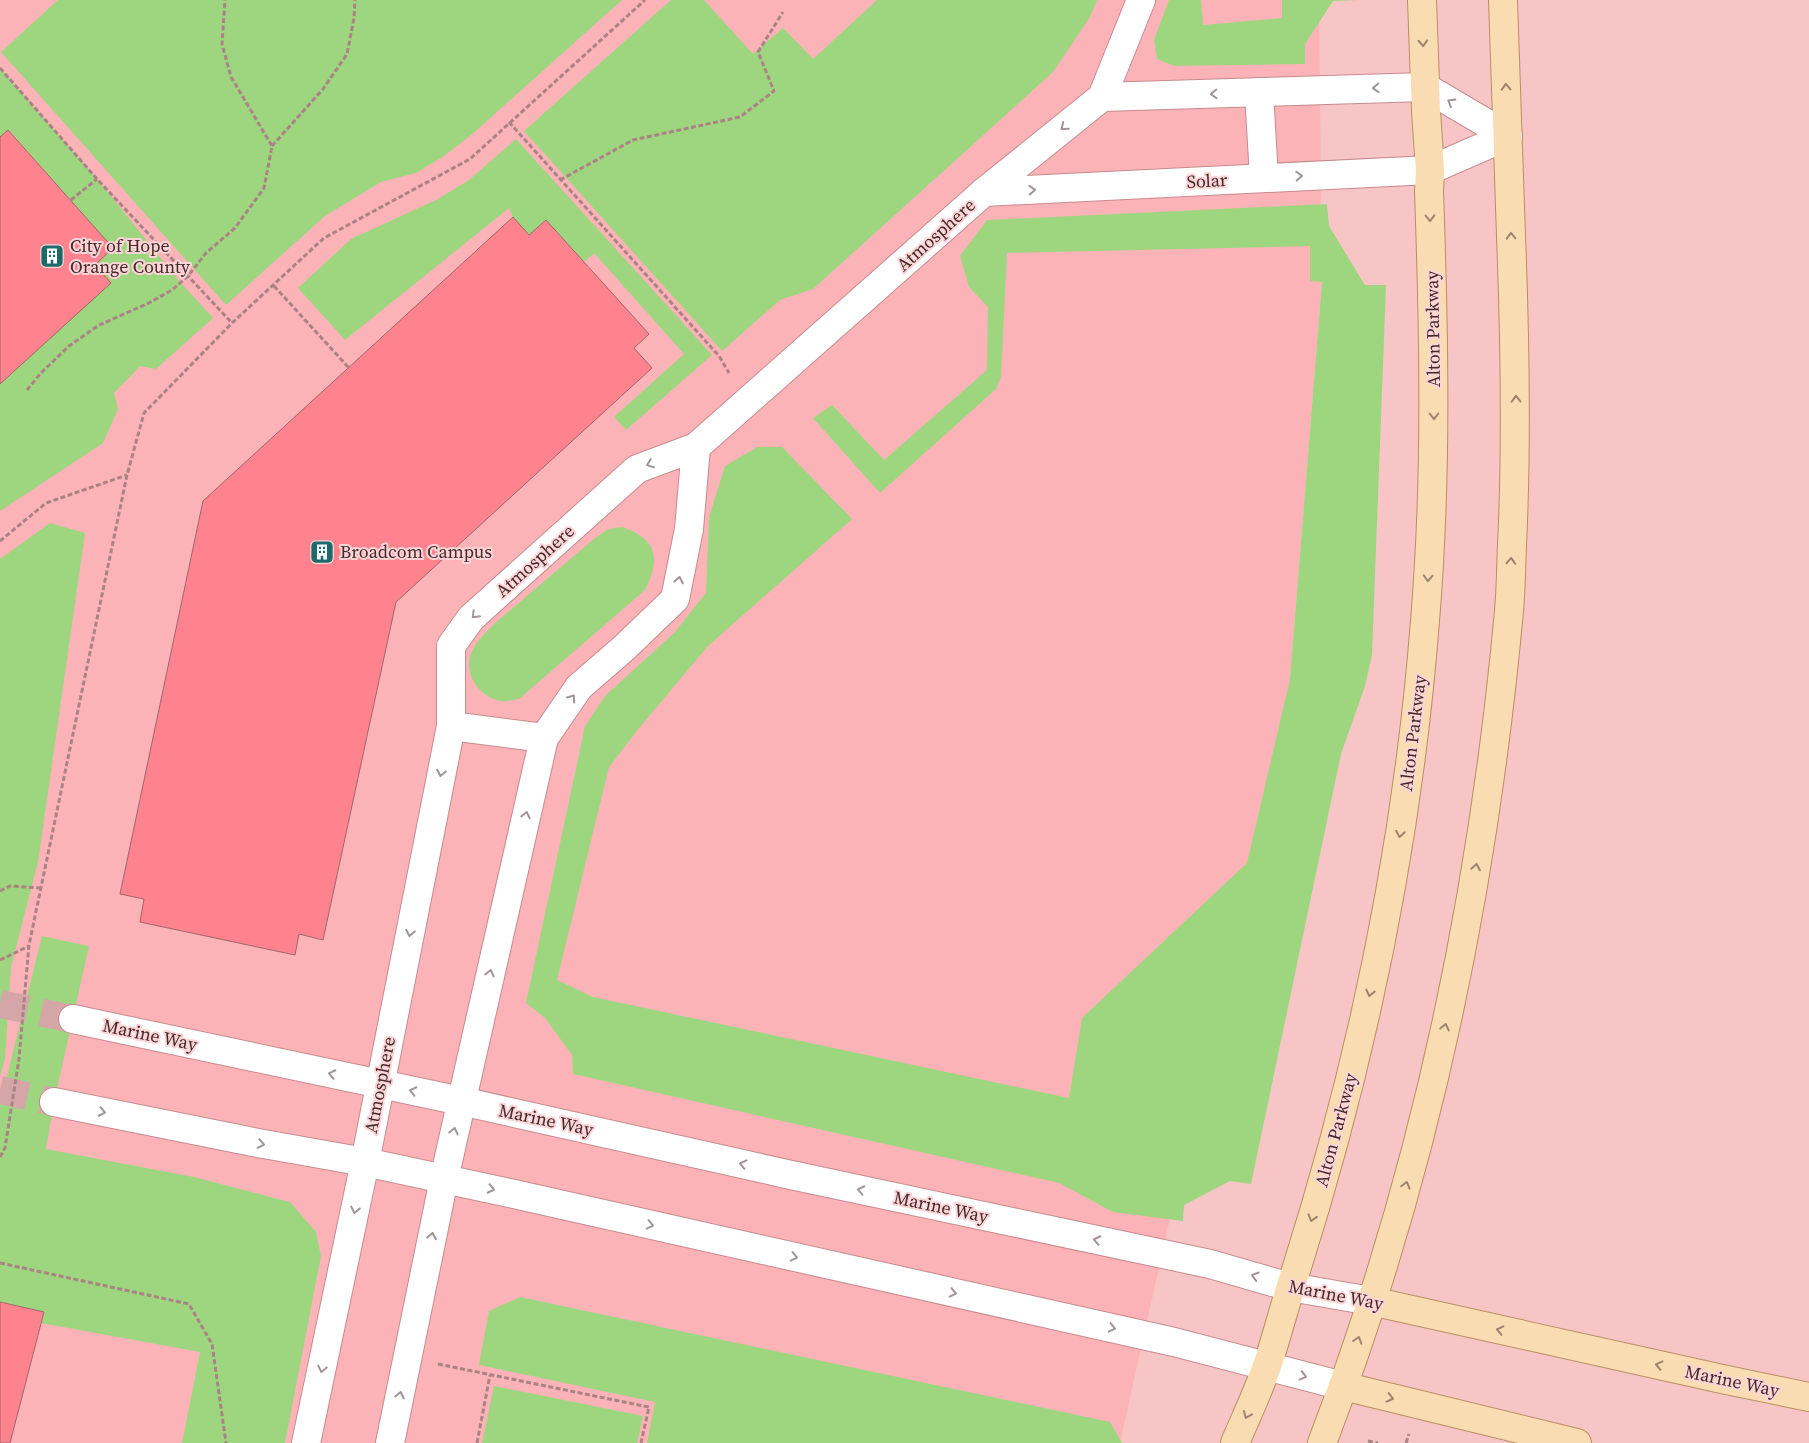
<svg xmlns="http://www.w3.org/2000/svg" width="1809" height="1443" font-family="'Source Serif 4',serif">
  <rect width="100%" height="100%" fill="#f8c5c7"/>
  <path fill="#fbb3b7" d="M 0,0 L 1319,0 L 1322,282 L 1290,679 L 1120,1443 L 0,1443 Z"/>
  <g fill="#9ed680">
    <path d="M 58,0 L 622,0 L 470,136 L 444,156 L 416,173 L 381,182 L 325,216 L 226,305 L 1,52 Z"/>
    <path d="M 671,0 L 704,0 L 753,54 L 783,28 L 813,59 L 877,0 L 1097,0 L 1090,17 L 1053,72 L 813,289 L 780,300 L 722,351 L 524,131 Z"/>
    <path d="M 1169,0 L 1201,0 L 1203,25 L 1282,18 L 1282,0 L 1360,0 L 1333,1 L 1305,44 L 1305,64 L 1174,66 L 1157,59 L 1154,40 Z"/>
    <path d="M 0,68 L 97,179 L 181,283 L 213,318 L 156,369 L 140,366 L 114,393 L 118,409 L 103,443 L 0,511 L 0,384 L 95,265 L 113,248 L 9,130 L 0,137 Z"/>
    <path d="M 516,139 L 712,355 L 626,430 L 614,417 L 684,354 L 594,253 L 584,262 L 546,220 L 529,235 L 513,217 L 509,208 L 345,340 L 298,288 L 351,239 L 438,199 L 469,180 Z"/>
    <path d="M 1327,204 L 1329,226 L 1365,285 L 1386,285 L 1372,655 L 1365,686 L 1341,754 L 1251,1184 L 1230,1181 L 1184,1205 L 1183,1221 L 1113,1212 L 1059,1183 L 573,1074 L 572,1055 L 545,1018 L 526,1003 L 585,726 L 605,696 L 674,633 L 706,593 L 709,517 L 725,466 L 757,447 L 782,447 L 852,519 L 708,646 L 640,727 L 609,767 L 557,980 L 593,997 L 1069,1098 L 1082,1018 L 1247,863 L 1290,679 L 1322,282 L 1310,281 L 1310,246 L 1007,253 L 1001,377 L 996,389 L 880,493 L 813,418 L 832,405 L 884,460 L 987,370 L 988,307 L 969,287 L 960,256 L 987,220 Z"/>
    <path d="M 50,523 L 85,533 L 38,862 L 11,967 L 5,1059 L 0,1077 L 0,559 Z"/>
    <path d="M 622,527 C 657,539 661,558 645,590 L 519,699 C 513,700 506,702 500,701 C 478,696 462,673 472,651 C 477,641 486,632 494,624 L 595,538 L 608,529 Z"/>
    <path d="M 42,936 L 89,946 L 54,1102 L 46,1149 L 194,1177 L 290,1202 L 316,1232 L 321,1256 L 285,1443 L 182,1443 L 200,1352 L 41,1323 L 44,1312 L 0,1302 L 0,1104 Z"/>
    <path d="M 520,1297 L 1110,1422 L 1122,1443 L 647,1443 L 655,1402 L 479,1365 L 489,1311 Z"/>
    <path d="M 494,1386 L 643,1416 L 637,1443 L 482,1443 Z"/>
  </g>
  <g fill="#fe838f" stroke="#9f666a">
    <path d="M 8,130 L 113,248 L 95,265 L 111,283 L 0,384 L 0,137 Z"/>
    <path d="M 513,217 L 529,235 L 546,220 L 649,334 L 634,348 L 652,368 L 396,602 L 323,940 L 299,934 L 295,955 L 140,922 L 144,899 L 120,894 L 203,501 Z"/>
    <path d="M 0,1302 L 44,1312 L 10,1443 L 0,1443 Z"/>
  </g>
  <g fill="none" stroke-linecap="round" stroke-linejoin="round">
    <g stroke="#d4a6a8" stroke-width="28" stroke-dasharray="28 14" stroke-linecap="butt">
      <path d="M 0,1004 L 73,1019"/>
      <path d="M 0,1090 L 54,1102"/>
    </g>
    <g stroke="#c78b8e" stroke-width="30">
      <g id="street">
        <path d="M 1259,92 L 1264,178"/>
        <path d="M 1102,97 L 1425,87 L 1508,136"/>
        <path d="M 984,192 L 1430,170 L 1508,136"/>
        <path d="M 451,726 L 544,738"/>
        <path d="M 306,1443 L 365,1162 L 451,726 L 451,646 L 471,618 L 637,469 L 696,447 L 984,192 L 1102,97 L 1141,0"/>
        <path d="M 390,1443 L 444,1179 L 544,738 L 579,687 L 624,648 L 675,599 L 689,529 L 696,447"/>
      </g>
    </g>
    <g stroke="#c78b8e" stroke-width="30">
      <g id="secondary">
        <path d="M 73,1019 L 461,1101 L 791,1175 L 1210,1264 L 1290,1287 L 1371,1301"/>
        <path d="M 54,1102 L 258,1143 L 365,1162 L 514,1194 L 1174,1342 L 1343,1386"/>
      </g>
    </g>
    <g stroke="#b78f62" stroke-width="30">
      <g id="primary">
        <path d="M 1371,1301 L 1722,1379 L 1809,1397"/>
        <path d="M 1343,1386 L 1577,1443"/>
        <path d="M 1235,1443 C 1246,1417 1258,1392 1267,1366 C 1278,1333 1286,1300 1297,1267 C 1363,1058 1408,840 1425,621 C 1437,477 1434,334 1429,191 L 1430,170 L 1426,111 L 1422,0"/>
        <path d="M 1322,1443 C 1424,1177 1483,894 1509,611 C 1511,589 1511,567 1512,545 C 1517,442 1515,339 1511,236 C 1508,157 1506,79 1503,0"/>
      </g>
    </g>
    <g stroke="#ab8385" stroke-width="3" stroke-dasharray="5 2.5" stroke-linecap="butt">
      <path d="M 0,68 L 97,179 L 232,323"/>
      <path d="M 509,122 L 719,356 L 729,373"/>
      <path d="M 272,146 L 323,89 L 347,54 L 354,18 L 355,0"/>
      <path d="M 560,180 L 633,140 L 740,117 L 774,91 L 758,52 L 783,12"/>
      <path d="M 71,200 L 97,179"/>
      <path d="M 274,286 L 349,368"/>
      <path d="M 27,390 L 41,373 L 69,346 L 99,325 L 147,304 L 172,290 L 188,276 L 206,253 L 235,228 L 264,188 L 272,146 L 231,77 L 222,44 L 225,0"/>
      <path d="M 0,541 L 46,503 L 127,475"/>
      <path d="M 0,891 L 10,886 L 41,888"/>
      <path d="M 0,960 L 29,946"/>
      <path d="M 0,1157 L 5,1148 L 19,1059 L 29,945 L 127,475 L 144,413 L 232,323 L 324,238 L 470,159 L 645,0"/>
      <path d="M 0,1263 L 189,1304 L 212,1344 L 226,1443"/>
      <path d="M 438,1364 L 649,1407 L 641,1443"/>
      <path d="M 1368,1441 L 1378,1443"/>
      <path d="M 477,1443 L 490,1375"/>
      <path d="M 1406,1443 L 1409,1434"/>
    </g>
    <use href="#street" stroke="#fff" stroke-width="28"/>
    <use href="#secondary" stroke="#fff" stroke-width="28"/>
    <use href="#primary" stroke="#fadcb2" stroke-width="28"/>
  </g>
  <defs><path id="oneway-chevron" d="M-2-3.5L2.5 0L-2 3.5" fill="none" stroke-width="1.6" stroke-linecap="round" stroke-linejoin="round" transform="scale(1.25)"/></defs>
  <g stroke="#9e836f">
    <use href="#oneway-chevron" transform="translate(1423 43) rotate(87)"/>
    <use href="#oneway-chevron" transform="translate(1506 87) rotate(-92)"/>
    <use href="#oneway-chevron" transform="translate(1430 218) rotate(88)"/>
    <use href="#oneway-chevron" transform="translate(1511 236) rotate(-92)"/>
    <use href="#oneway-chevron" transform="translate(1516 399) rotate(-91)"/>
    <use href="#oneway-chevron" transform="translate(1434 416) rotate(90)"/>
    <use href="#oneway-chevron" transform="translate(1511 561) rotate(-87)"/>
    <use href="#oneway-chevron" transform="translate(1428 578) rotate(93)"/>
    <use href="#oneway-chevron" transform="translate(1400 834) rotate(99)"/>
    <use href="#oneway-chevron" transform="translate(1476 867) rotate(-81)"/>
    <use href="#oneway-chevron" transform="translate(1370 993) rotate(103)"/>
    <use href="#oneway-chevron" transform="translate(1445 1027) rotate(-77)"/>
    <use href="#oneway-chevron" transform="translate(1406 1185) rotate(-75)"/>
    <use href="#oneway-chevron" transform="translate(1312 1218) rotate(107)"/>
    <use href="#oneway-chevron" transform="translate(1500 1330) rotate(-167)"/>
    <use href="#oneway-chevron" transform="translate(1358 1340) rotate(-72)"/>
    <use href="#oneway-chevron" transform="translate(1659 1365) rotate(-167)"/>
    <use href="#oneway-chevron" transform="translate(1390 1398) rotate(14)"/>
    <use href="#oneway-chevron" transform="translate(1247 1415) rotate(112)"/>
  </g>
  <g stroke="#a19496">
    <use href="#oneway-chevron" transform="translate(1376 88) rotate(178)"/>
    <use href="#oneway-chevron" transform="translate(1214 94) rotate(178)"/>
    <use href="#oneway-chevron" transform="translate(1451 102) rotate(-149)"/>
    <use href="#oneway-chevron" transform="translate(1064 127) rotate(141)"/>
    <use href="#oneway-chevron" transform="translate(1299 176) rotate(-3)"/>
    <use href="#oneway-chevron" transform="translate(1032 190) rotate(-3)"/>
    <use href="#oneway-chevron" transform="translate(650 464) rotate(159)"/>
    <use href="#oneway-chevron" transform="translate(679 580) rotate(-79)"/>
    <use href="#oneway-chevron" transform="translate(475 615) rotate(135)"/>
    <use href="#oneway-chevron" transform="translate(572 698) rotate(-55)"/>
    <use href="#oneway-chevron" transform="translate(441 773) rotate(101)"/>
    <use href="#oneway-chevron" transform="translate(526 815) rotate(-77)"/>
    <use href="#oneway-chevron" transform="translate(410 933) rotate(101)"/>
    <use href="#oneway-chevron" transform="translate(490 973) rotate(-77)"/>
    <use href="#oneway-chevron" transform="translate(332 1074) rotate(-168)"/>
    <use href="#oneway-chevron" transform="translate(413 1091) rotate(-168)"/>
    <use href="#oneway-chevron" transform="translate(102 1112) rotate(12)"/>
    <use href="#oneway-chevron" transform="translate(454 1131) rotate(-77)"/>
    <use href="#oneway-chevron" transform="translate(261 1144) rotate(11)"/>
    <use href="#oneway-chevron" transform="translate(743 1164) rotate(-167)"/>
    <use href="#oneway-chevron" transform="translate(491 1189) rotate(12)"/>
    <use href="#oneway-chevron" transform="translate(861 1190) rotate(-168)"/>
    <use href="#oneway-chevron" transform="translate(355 1210) rotate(102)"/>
    <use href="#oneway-chevron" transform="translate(650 1225) rotate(13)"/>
    <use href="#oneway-chevron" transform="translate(432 1236) rotate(-79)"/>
    <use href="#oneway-chevron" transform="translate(1097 1240) rotate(-168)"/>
    <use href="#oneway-chevron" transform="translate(794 1257) rotate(13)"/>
    <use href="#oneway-chevron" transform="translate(1255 1276) rotate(-164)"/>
    <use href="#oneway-chevron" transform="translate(953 1293) rotate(13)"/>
    <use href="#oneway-chevron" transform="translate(1112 1328) rotate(13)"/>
    <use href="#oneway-chevron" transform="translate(322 1369) rotate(102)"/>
    <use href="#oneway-chevron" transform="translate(1303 1376) rotate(15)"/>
    <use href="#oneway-chevron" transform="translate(400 1395) rotate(-78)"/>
  </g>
  <defs>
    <g id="building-square" transform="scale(1.25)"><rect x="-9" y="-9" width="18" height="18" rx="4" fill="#1d6a6a" stroke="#fdd5d7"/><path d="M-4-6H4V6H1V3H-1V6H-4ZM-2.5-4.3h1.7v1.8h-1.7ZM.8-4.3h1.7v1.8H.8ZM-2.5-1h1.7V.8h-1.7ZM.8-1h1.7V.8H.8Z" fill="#fff"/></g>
  </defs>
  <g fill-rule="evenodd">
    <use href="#building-square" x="52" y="256"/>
    <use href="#building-square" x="322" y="552"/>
  </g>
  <g text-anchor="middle" stroke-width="4" stroke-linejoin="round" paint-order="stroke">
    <g font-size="18" fill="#432a2c" stroke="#fdd5d7">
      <text transform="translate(1207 181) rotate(-3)" y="6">Solar</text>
      <text transform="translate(936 235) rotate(-42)" y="6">Atmosphere</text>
      <text transform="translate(1433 329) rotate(-91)" y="6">Alton Parkway</text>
      <text transform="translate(535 561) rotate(-42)" y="6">Atmosphere</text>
      <text transform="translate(1413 733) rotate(-83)" y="6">Alton Parkway</text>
      <text transform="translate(150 1035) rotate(12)" y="6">Marine Way</text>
      <text transform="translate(380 1085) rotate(-79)" y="6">Atmosphere</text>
      <text transform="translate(546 1120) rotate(12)" y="6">Marine Way</text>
      <text transform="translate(1336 1130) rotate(-75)" y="6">Alton Parkway</text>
      <text transform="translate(941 1207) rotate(12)" y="6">Marine Way</text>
      <text transform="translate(1336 1295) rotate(11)" y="6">Marine Way</text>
      <text transform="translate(1732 1381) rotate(12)" y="6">Marine Way</text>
    </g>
    <g font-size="18" fill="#432a2c" stroke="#fdd5d7" text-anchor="start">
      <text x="70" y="252">City of Hope<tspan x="70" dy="21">Orange County</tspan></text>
      <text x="340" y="558">Broadcom Campus</text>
    </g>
  </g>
</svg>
